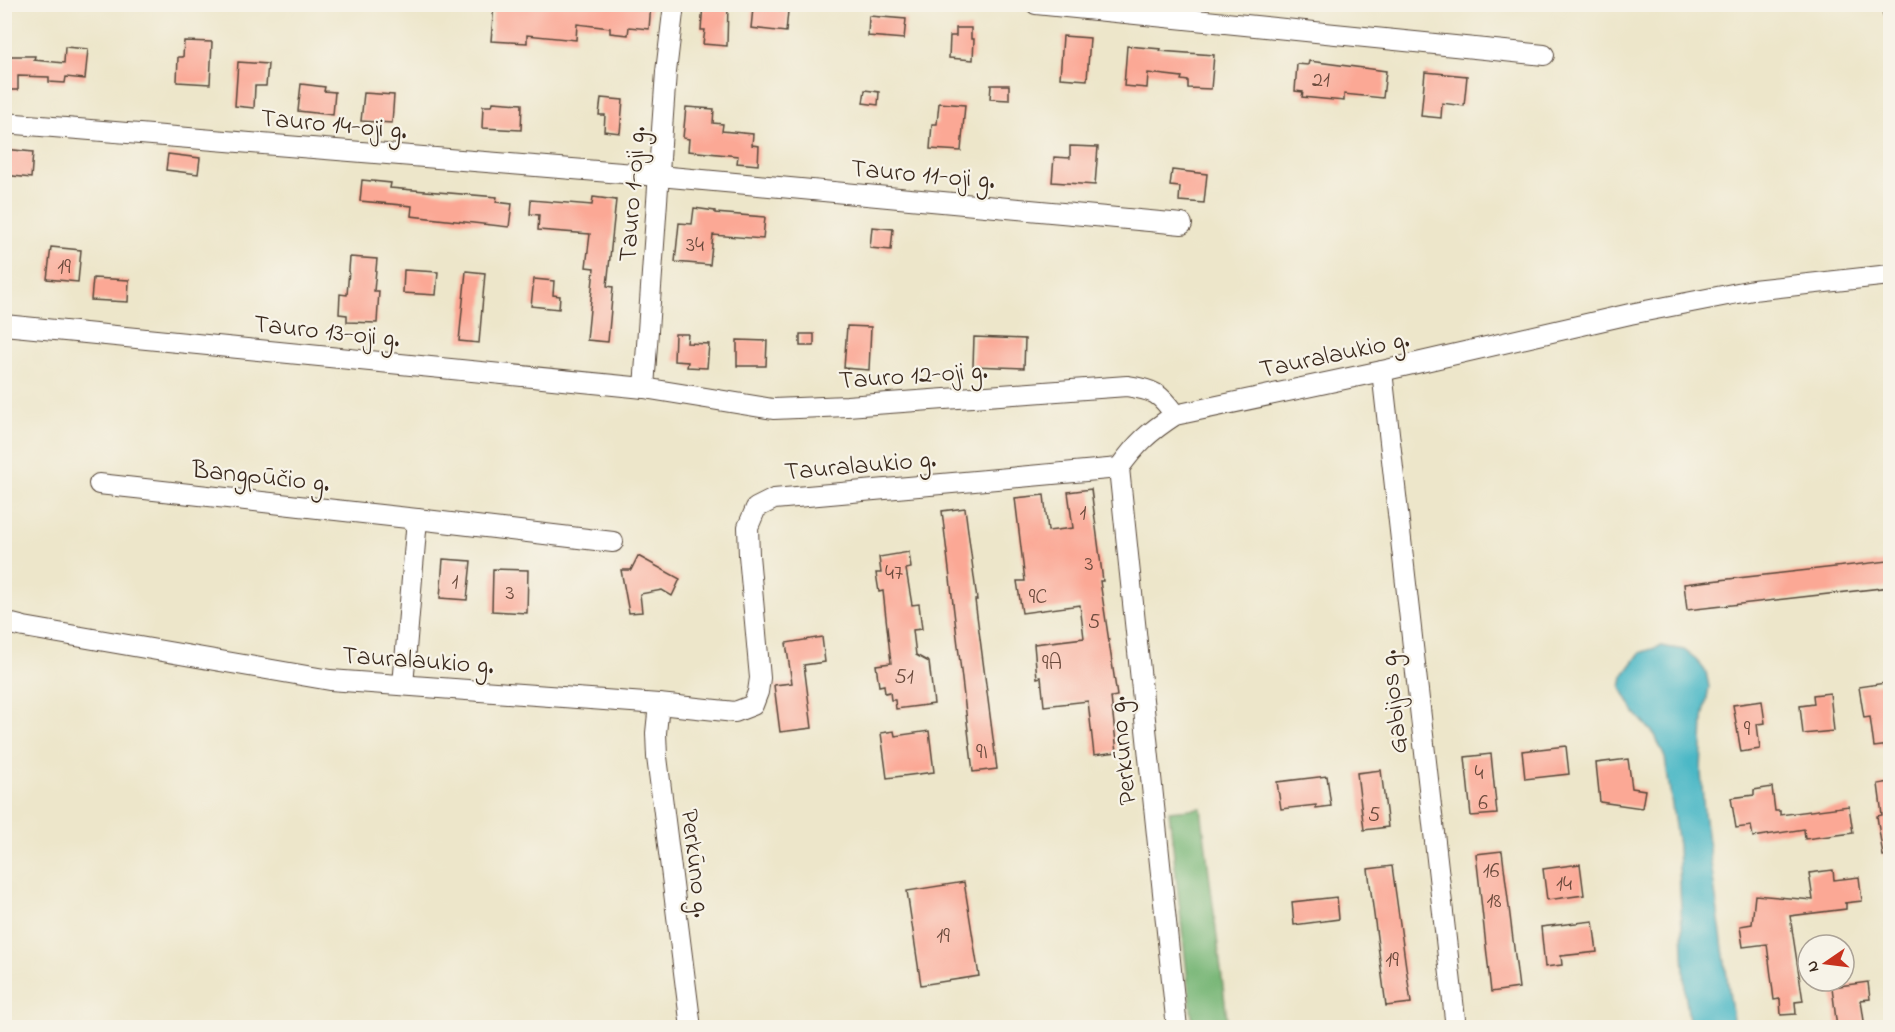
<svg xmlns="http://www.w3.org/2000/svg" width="1895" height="1032" font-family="'Indie Flower',sans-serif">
  <rect width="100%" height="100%" fill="#f7f3e8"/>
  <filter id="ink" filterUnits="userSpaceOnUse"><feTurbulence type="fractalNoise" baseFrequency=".0167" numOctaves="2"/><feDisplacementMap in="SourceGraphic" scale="12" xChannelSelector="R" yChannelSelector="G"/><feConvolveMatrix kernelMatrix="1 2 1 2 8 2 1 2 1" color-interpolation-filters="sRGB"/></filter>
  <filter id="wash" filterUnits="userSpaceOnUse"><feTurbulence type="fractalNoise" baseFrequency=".008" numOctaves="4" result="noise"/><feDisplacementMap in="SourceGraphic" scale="24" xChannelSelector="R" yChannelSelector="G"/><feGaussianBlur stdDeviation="1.35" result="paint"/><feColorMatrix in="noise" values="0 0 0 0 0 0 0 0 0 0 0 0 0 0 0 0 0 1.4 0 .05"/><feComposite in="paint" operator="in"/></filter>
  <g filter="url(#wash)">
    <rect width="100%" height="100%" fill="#ede6ca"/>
    <path fill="#77b676" stroke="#59704a" stroke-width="1.5" d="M 1201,808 L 1228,1027 L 1193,1027 L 1169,811 Z"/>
    <path fill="#4bb8c6" stroke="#437172" stroke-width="1.5" d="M 1661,646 L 1684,650 L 1696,659 L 1706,672 L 1709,687 L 1703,719 L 1701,772 L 1704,813 L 1734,1027 L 1690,1027 L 1685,992 L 1678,846 L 1665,758 L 1655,735 L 1635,713 L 1621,688 L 1623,676 L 1640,653 Z"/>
    <g id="blocks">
      <g fill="#fba895">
        <path d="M 494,4 L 651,4 L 649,29 L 629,27 L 628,35 L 610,33 L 610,28 L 577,24 L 576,40 L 527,35 L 527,43 L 491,41 Z"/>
        <path d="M 703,4 L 728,4 L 727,46 L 703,44 L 705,30 L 701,30 Z"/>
        <path d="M 753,8 L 788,11 L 786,32 L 751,28 Z"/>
        <path d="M 869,16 L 906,19 L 904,39 L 868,36 Z"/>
        <path d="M 956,28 L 971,28 L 971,39 L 974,39 L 973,60 L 949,58 L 950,36 L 956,36 Z"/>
        <path d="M 1063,36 L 1090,38 L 1087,80 L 1060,78 Z"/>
        <path d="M 184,41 L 212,42 L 210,84 L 177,82 L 178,57 L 183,57 Z"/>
        <path d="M 1127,46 L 1161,49 L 1160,51 L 1214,55 L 1211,89 L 1188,88 L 1188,81 L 1181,80 L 1182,77 L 1148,73 L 1147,88 L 1124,86 Z"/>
        <path d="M 65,47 L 88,49 L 85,79 L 66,77 L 65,83 L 49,82 L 49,77 L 18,76 L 18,90 L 4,90 L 4,56 L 35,56 L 34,60 L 64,63 Z"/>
        <path d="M 1309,61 L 1386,71 L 1383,98 L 1344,94 L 1344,101 L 1302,97 L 1303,92 L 1295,91 L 1297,64 L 1308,65 Z"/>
        <path d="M 238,62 L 268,64 L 266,86 L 255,86 L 254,108 L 235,106 Z"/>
        <path d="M 1425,72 L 1467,76 L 1464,106 L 1442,103 L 1441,118 L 1421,116 Z"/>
        <path d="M 301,84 L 325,87 L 324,91 L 335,92 L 333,115 L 298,111 Z"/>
        <path d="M 991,85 L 1009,85 L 1009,100 L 990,99 Z"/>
        <path d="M 865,90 L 879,92 L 878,105 L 863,103 Z"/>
        <path d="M 364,93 L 394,95 L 392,123 L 361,121 Z"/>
        <path d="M 601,98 L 623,100 L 620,133 L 604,131 L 605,115 L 599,115 Z"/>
        <path d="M 493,102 L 522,104 L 521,130 L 482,128 L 483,106 L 492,106 Z"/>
        <path d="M 939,103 L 965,105 L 961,151 L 930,149 L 932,124 L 937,124 Z"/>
        <path d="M 686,107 L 714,109 L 713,123 L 723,124 L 722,131 L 753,134 L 752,145 L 759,146 L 758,165 L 737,163 L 738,156 L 688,151 L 689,139 L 683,138 Z"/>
        <path d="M 1070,146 L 1098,147 L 1095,185 L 1052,182 L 1054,157 L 1070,158 Z"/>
        <path d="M 4,149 L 33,152 L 31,178 L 4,175 Z"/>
        <path d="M 168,154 L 200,158 L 198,174 L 166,170 Z"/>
        <path d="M 1172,170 L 1207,174 L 1204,203 L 1179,201 L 1180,187 L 1170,186 Z"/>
        <path d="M 362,180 L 391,183 L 390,188 L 497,197 L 496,202 L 512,204 L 509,227 L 411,216 L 412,206 L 360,201 Z"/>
        <path d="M 593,197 L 616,200 L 607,286 L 613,287 L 608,342 L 587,340 L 594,268 L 586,267 L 590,234 L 538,230 L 539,215 L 530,214 L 531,200 L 592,205 Z"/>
        <path d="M 694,208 L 715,211 L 715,213 L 765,217 L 763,239 L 713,235 L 710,265 L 675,262 L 679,223 L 692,224 Z"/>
        <path d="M 872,227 L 893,229 L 891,250 L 870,248 Z"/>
        <path d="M 51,247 L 81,250 L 78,282 L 47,279 Z"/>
        <path d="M 350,257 L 377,259 L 374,291 L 379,291 L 377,323 L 347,322 L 347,315 L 339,314 L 340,294 L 347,295 Z"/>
        <path d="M 404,270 L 438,272 L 436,295 L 403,293 Z"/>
        <path d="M 466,271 L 485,273 L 479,343 L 459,341 Z"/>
        <path d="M 93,278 L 129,280 L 128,302 L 91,300 Z"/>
        <path d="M 534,279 L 554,281 L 553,295 L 560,296 L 559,309 L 531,306 Z"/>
        <path d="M 847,326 L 871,327 L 869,370 L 844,368 Z"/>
        <path d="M 675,334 L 688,334 L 687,343 L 709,344 L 707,368 L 687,367 L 688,362 L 674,361 Z"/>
        <rect x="800" y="334" width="14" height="12"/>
        <path d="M 974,337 L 1025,339 L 1024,368 L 973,366 Z"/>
        <path d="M 737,340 L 767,341 L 766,366 L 737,366 Z"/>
        <path d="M 1091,489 L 1103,581 L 1100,581 L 1117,696 L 1111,697 L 1117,752 L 1094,755 L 1088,701 L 1044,706 L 1041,677 L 1037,678 L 1034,644 L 1084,638 L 1080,605 L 1022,613 L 1017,581 L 1025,581 L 1015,498 L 1044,495 L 1048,531 L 1073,528 L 1068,492 Z"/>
        <path d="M 965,508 L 977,600 L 975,600 L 997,769 L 973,772 L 942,511 Z"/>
        <path d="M 909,552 L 911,568 L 906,569 L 912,605 L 919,604 L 922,629 L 913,630 L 916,655 L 929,662 L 934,704 L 896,709 L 895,700 L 891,700 L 890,692 L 885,693 L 884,685 L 879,686 L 876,665 L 891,663 L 883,591 L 879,592 L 876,573 L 881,573 L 879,557 Z"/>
        <path d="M 638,556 L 680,579 L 672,596 L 662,590 L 640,594 L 642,612 L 629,613 L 621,570 L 631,570 Z"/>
        <path d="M 443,559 L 471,561 L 467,600 L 440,598 Z"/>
        <path d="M 1888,561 L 1890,587 L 1687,610 L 1684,584 Z"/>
        <path d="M 493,569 L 528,570 L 527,613 L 492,611 Z"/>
        <path d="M 822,637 L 825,662 L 804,665 L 812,728 L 780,732 L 774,685 L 792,683 L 786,643 Z"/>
        <path d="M 1885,683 L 1890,714 L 1890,745 L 1874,747 L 1870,717 L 1864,718 L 1859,687 Z"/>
        <path d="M 1830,693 L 1834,731 L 1803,734 L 1800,706 L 1814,704 L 1813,695 Z"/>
        <path d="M 1762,701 L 1765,723 L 1757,724 L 1760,749 L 1741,752 L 1733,705 Z"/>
        <path d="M 894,731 L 895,736 L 929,731 L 934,772 L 887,778 L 881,733 Z"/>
        <path d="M 1566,746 L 1569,774 L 1525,779 L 1522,751 Z"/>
        <path d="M 1491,754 L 1497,814 L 1471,816 L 1465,757 Z"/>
        <path d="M 1628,759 L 1632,788 L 1645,790 L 1642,808 L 1600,802 L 1596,763 Z"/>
        <path d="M 1381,770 L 1388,827 L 1364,830 L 1357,773 Z"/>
        <path d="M 1327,776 L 1331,806 L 1316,808 L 1316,805 L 1281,809 L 1277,782 Z"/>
        <path d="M 1890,782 L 1890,856 L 1883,856 L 1877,816 L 1882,815 L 1878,784 Z"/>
        <path d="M 1772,787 L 1775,811 L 1780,811 L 1780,815 L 1849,806 L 1853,833 L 1805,839 L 1804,829 L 1753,837 L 1751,826 L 1736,828 L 1731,798 L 1754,795 L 1754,790 Z"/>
        <path d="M 1502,851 L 1519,988 L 1491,992 L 1476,854 Z"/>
        <path d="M 1580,864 L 1584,895 L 1547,900 L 1543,869 Z"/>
        <path d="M 1392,866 L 1411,1003 L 1386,1006 L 1368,869 Z"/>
        <path d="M 1833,870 L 1834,880 L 1859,877 L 1862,901 L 1844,903 L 1846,903 L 1846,909 L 1790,916 L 1803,1001 L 1795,1002 L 1796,1014 L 1781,1015 L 1780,999 L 1774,1000 L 1767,944 L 1743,947 L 1740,926 L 1752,924 L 1755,895 L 1813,900 L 1809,873 Z"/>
        <path d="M 964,882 L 979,976 L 921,985 L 907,891 Z"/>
        <path d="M 1337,897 L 1339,919 L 1294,925 L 1292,902 Z"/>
        <path d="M 1593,921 L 1597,952 L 1561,956 L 1562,965 L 1545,967 L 1541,927 Z"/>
        <path d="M 1868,982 L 1870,999 L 1861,1000 L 1865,1028 L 1837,1028 L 1832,987 Z"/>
      </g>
    </g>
  </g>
  <g filter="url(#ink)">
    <use href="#blocks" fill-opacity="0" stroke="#564638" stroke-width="1.5"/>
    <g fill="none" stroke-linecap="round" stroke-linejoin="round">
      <g stroke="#564638" stroke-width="22">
        <g id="street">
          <path d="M 1036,4 L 1544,55"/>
          <path d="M 4,123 L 659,176 L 1182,224"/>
          <path d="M 4,325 L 644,388 L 773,409 L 847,406 L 1127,386 C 1154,390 1160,393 1175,415"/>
          <path d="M 1382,371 L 1456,1028"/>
          <path d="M 644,388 L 666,72 L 674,4"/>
          <path d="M 1119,468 L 1177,1028"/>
          <path d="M 99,484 L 417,519 L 403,685"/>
          <path d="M 417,519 L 613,542"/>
          <path d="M 4,622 L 24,627 L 330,680 L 659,704 L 735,712 L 753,705 L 758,692 L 760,678 L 749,555 L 748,527 L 756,508 L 774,499 L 1119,468 C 1137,443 1149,432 1175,415 L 1382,371 L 1630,314 L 1753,290 L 1890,275"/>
          <path d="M 659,704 L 656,733 L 657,757 L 691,1028"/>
        </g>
      </g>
      <path stroke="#564638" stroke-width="3" stroke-dasharray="4.5 4.5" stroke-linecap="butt" d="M 1881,4 L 1890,40"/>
      <use href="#street" stroke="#fff" stroke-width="20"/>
    </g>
  </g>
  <g text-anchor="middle" stroke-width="4.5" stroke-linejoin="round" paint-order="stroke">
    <g font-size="22" fill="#6b4a3c">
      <text x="1321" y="86">21</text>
      <text x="695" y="251">34</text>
      <text x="64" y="273">19</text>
      <text x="1083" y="519">1</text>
      <text x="1089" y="570">3</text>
      <text x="894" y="579">47</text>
      <text x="455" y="588">1</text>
      <text x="510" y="599">3</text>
      <text x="1038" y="603">9C</text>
      <text x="1094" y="628">5</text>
      <text x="1052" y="669">9A</text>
      <text x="904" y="683">51</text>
      <text x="1747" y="735">9</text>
      <text x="982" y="758">9I</text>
      <text x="1479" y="779">4</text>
      <text x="1483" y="809">6</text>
      <text x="1374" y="821">5</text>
      <text x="1491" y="877">16</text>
      <text x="1564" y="890">14</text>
      <text x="1494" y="907">18</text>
      <text x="943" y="942">19</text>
      <text x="1392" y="966">19</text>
    </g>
    <g font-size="26" fill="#3b2a1e" stroke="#f7f3e8">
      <text transform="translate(334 123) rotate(5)" y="9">Tauro 14-oji g.</text>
      <text transform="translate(923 173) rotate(5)" y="9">Tauro 11-oji g.</text>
      <text transform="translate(631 194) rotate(-86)" y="9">Tauro 1-oji g.</text>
      <text transform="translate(327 330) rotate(6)" y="9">Tauro 13-oji g.</text>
      <text transform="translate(1334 353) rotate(-12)" y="9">Tauralaukio g.</text>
      <text transform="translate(913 374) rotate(-4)" y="9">Tauro 12-oji g.</text>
      <text transform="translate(860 464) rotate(-5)" y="9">Tauralaukio g.</text>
      <text transform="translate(261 475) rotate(6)" y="9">Bangpūčio g.</text>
      <text transform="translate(418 659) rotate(4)" y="9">Tauralaukio g.</text>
      <text transform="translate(1392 702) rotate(-96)" y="9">Gabijos g.</text>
      <text transform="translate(1121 751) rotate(-96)" y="9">Perkūno g.</text>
      <text transform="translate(697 863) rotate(83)" y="9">Perkūno g.</text>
    </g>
  </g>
  <rect width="1895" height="1032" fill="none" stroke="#f7f3e8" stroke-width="24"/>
  <g transform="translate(1826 963) rotate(256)"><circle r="28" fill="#f7f3e8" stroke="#aca397" stroke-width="1.5"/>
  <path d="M0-4.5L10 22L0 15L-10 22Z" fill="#c8321e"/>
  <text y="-9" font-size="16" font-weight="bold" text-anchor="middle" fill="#3b2a1e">N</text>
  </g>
</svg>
